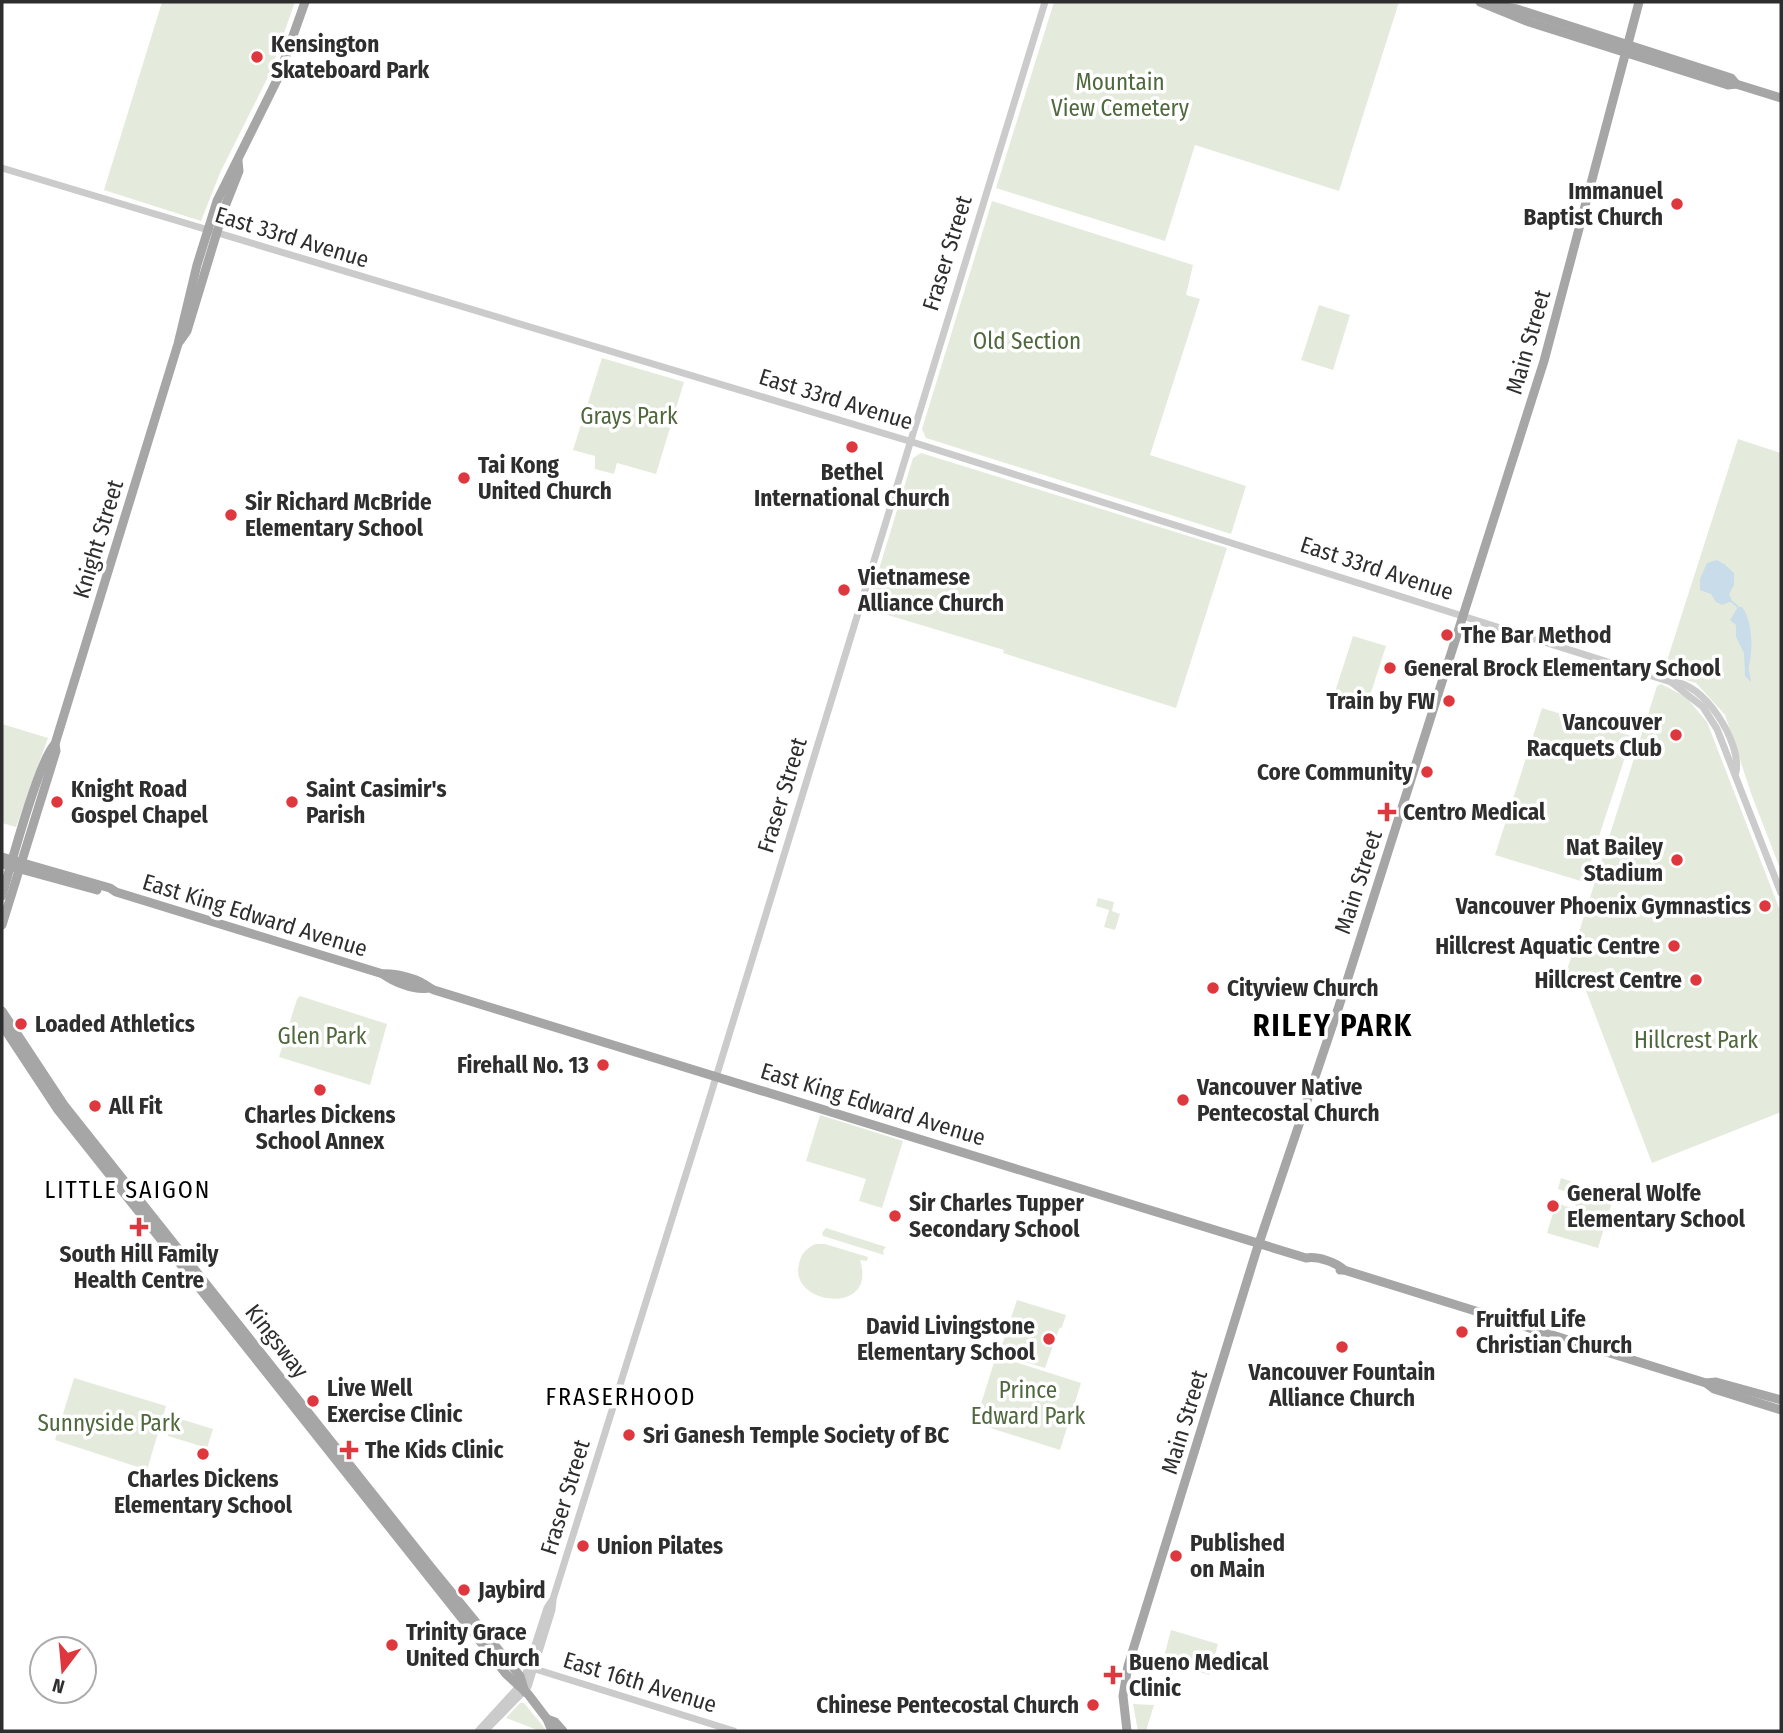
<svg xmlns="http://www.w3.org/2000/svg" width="1783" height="1733" font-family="'Fira Sans Condensed',sans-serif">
  <rect width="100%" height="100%" fill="#fff"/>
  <g fill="#e4ebdc">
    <path d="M 162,2 L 295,2 L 270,73 L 220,173 L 201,221 L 104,190 Z"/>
    <path d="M 1054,2 L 1399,2 L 1339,191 L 1195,145 L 1165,241 L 996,188 Z"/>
    <path d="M 992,201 L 1193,265 L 1186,295 L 1200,299 L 1150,455 L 1246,486 L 1231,534 L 926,438 L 922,429 Z"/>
    <path d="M 1319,305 L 1350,315 L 1333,370 L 1301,360 Z"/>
    <path d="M 602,358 L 684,382 L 656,474 L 617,463 L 614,474 L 595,469 L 595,456 L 573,450 Z"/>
    <path d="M 1738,439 L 1781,453 L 1781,871 L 1752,796 L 1725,715 L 1696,683 L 1663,673 Z"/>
    <path d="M 921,453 L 1227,548 L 1176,708 L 1003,653 L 1004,650 L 871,610 L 868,605 L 913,458 Z"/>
    <path d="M 1353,636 L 1386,646 L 1367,705 L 1334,695 Z"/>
    <path d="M 1661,684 L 1686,697 L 1707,722 L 1781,913 L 1779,914 L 1781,920 L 1781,1112 L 1652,1163 L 1586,991 L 1578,979 L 1568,977 L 1566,973 L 1657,686 Z"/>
    <path d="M 1542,708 L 1632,736 L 1584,882 L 1495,855 Z"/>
    <path d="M 2,724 L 48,738 L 16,827 L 2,823 Z"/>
    <path d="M 1098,898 L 1114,902 L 1112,911 L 1120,914 L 1115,930 L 1104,927 L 1109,910 L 1096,906 Z"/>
    <path d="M 300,996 L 387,1024 L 370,1085 L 279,1057 L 297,999 Z"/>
    <path d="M 820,1115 L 903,1141 L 882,1208 L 859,1201 L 866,1179 L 806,1161 Z"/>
    <path d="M 1561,1178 L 1614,1196 L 1598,1248 L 1547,1233 L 1556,1203 L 1575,1209 L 1579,1196 L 1558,1189 Z"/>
    <path d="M 826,1228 L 886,1247 L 883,1251 L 884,1255 L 823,1236 L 822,1233 Z"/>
    <path d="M 816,1244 L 825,1244 L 868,1257 L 867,1261 L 860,1260 C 878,1317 788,1305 799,1264 C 801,1254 806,1248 816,1244 Z"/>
    <path d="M 1017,1300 L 1066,1315 L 1062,1327 L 1059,1329 L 1045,1368 L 999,1354 Z"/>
    <path d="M 996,1356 L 1081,1383 L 1060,1450 L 975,1423 Z"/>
    <path d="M 74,1378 L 166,1406 L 147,1470 L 55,1440 Z"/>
    <path d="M 174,1417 L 213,1429 L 207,1448 L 168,1436 Z"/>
    <path d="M 1171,1630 L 1218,1644 L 1209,1675 L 1163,1661 Z"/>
    <path d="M 520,1703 L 524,1703 L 547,1731 L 540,1731 L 506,1718 Z"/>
    <path d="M 1133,1704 L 1154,1705 L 1146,1731 L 1138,1731 Z"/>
  </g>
  <g fill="#c9dcea">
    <path d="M 1717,560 L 1724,564 L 1734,573 L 1734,585 L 1729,594 L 1732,601 L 1722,605 L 1716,602 L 1711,594 L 1700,590 L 1700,579 L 1707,563 Z"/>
    <path d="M 1738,607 L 1742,607 C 1753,621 1753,650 1749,666 C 1748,670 1751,677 1751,682 L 1745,676 L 1744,653 L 1736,637 L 1736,625 L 1730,620 Z"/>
  </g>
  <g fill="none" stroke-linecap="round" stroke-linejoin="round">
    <path stroke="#c9dcea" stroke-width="2" d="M 1731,601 L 1738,607"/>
    <g stroke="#cbcbcb" stroke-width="7">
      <path d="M 2,168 L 909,441 L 1671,682 C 1703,680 1742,743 1736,772"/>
      <path d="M 1671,682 L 1703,707 L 1717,729 L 1781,893"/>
      <path d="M 535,1669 L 734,1731"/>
      <path d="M 478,1731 L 523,1682 L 547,1608 L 553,1599 L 706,1110 L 1045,2"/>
      <path d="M 485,1731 L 528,1687 L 552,1610 L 553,1600"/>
    </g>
    <g stroke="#a6a6a6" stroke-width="9">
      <path d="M 1480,2 L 1529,22 L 1728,85 L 1736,84 L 1781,98"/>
      <path d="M 1493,5 L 1517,9 L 1731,78 L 1736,84"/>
      <path d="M 180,341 L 187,331 L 224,209 L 239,171 L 238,161"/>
      <path d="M 2,857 L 110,888 L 116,892 L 383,974 C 395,973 414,978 424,984 C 428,986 431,989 434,990 L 1306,1258 C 1317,1256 1336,1262 1344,1270"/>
      <path d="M 2,864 L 97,890"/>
      <path d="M 2,896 C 10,868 39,759 55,744"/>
      <path d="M 2,925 L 56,751 L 55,744 L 178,344 L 197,265 L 217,201 L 278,78 L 305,2"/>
      <path d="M 383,974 C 394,982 415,991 428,988"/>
      <path d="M 2,1011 L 64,1105 L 430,1566 L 520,1676 L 525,1692"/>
      <path d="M 2,1025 L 58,1110 L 506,1674 L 528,1694 L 547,1719 L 552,1731"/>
      <path d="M 1340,1270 L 1344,1270 L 1706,1383 L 1714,1389 L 1781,1410"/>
      <path d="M 1706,1383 L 1716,1382 L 1781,1400"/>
      <path d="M 508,1660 L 520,1663 L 532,1657"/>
      <path d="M 547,1719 L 555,1722 L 563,1731"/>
      <path d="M 1127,1731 L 1123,1696 L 1128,1666 L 1256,1252 L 1339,1006 L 1544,361 L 1639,2"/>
    </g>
  </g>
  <g fill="#de383e" stroke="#fff" stroke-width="2.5">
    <circle cx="257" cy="57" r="7"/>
    <circle cx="1677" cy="204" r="7"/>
    <circle cx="852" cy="447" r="7"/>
    <circle cx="464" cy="478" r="7"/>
    <circle cx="231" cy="515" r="7"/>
    <circle cx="844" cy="590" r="7"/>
    <circle cx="1447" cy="635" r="7"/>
    <circle cx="1390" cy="668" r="7"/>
    <circle cx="1449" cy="701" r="7"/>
    <circle cx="1676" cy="735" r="7"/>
    <circle cx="1427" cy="772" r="7"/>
    <circle cx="57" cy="802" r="7"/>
    <circle cx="292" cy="802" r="7"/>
    <path d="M1383.5 801.5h7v7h7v7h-7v7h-7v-7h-7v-7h7z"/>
    <circle cx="1677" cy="860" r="7"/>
    <circle cx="1765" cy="906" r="7"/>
    <circle cx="1674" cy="946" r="7"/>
    <circle cx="1696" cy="980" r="7"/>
    <circle cx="1213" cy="988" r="7"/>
    <circle cx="21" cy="1024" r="7"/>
    <circle cx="603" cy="1065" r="7"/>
    <circle cx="320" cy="1090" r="7"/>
    <circle cx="1183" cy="1100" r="7"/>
    <circle cx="95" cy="1106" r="7"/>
    <circle cx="1553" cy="1206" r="7"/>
    <circle cx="895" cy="1216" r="7"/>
    <path d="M135.5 1216.5h7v7h7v7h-7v7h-7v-7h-7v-7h7z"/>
    <circle cx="1462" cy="1332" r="7"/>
    <circle cx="1049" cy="1339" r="7"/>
    <circle cx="1342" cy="1347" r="7"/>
    <circle cx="313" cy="1401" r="7"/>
    <circle cx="629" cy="1435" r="7"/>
    <path d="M345.5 1439.5h7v7h7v7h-7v7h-7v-7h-7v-7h7z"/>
    <circle cx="203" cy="1454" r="7"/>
    <circle cx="583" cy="1546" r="7"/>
    <circle cx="1176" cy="1556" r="7"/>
    <circle cx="464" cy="1590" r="7"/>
    <circle cx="392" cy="1645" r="7"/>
    <path d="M1109.5 1664.5h7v7h7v7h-7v7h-7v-7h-7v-7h7z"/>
    <circle cx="1093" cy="1705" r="7"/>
  </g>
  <g text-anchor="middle" stroke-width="7" stroke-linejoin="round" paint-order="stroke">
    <g font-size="23" font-weight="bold" fill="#2e2e2e" stroke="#fff" text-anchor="start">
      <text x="271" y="52">Kensington<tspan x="271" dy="26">Skateboard Park</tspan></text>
      <text x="1663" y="199" text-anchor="end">Immanuel<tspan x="1663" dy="26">Baptist Church</tspan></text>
      <text x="478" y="473">Tai Kong<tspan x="478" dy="26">United Church</tspan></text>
      <text x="852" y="480" text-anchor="middle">Bethel<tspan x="852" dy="26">International Church</tspan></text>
      <text x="245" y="510">Sir Richard McBride<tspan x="245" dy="26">Elementary School</tspan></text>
      <text x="858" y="585">Vietnamese<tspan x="858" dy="26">Alliance Church</tspan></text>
      <text x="1461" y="643">The Bar Method</text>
      <text x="1404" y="676">General Brock Elementary School</text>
      <text x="1435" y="709" text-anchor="end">Train by FW</text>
      <text x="1662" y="730" text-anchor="end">Vancouver<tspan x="1662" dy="26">Racquets Club</tspan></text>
      <text x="1413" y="780" text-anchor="end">Core Community</text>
      <text x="71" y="797">Knight Road<tspan x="71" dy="26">Gospel Chapel</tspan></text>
      <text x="306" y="797">Saint Casimir's<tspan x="306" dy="26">Parish</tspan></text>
      <text x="1403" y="820">Centro Medical</text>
      <text x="1663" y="855" text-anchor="end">Nat Bailey<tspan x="1663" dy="26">Stadium</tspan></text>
      <text x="1751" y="914" text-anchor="end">Vancouver Phoenix Gymnastics</text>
      <text x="1660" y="954" text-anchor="end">Hillcrest Aquatic Centre</text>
      <text x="1682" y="988" text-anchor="end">Hillcrest Centre</text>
      <text x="1227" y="996">Cityview Church</text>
      <text x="35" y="1032">Loaded Athletics</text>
      <text x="589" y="1073" text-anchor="end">Firehall No. 13</text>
      <text x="1197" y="1095">Vancouver Native<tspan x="1197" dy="26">Pentecostal Church</tspan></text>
      <text x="109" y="1114">All Fit</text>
      <text x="320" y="1123" text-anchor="middle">Charles Dickens<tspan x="320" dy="26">School Annex</tspan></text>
      <text x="1567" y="1201">General Wolfe<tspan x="1567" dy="26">Elementary School</tspan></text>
      <text x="909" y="1211">Sir Charles Tupper<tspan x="909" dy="26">Secondary School</tspan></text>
      <text x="139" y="1262" text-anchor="middle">South Hill Family<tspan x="139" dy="26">Health Centre</tspan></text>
      <text x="1476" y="1327">Fruitful Life<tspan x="1476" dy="26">Christian Church</tspan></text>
      <text x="1035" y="1334" text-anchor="end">David Livingstone<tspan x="1035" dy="26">Elementary School</tspan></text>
      <text x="1342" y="1380" text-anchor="middle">Vancouver Fountain<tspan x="1342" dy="26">Alliance Church</tspan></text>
      <text x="327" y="1396">Live Well<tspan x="327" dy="26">Exercise Clinic</tspan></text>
      <text x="643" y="1443">Sri Ganesh Temple Society of BC</text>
      <text x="365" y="1458">The Kids Clinic</text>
      <text x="203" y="1487" text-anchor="middle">Charles Dickens<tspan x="203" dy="26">Elementary School</tspan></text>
      <text x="1190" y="1551">Published<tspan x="1190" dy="26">on Main</tspan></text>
      <text x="597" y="1554">Union Pilates</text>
      <text x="478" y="1598">Jaybird</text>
      <text x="406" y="1640">Trinity Grace<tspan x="406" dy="26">United Church</tspan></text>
      <text x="1129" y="1670">Bueno Medical<tspan x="1129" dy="26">Clinic</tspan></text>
      <text x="1079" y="1713" text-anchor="end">Chinese Pentecostal Church</text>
    </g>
    <g font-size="23" fill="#50683d" stroke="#fff">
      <text x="1120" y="90">Mountain<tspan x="1120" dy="26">View Cemetery</tspan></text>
      <text x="1027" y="349">Old Section</text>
      <text x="629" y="424">Grays Park</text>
      <text x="322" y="1044">Glen Park</text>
      <text x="1696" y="1048">Hillcrest Park</text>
      <text x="1028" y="1398">Prince<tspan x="1028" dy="26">Edward Park</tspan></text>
      <text x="109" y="1431">Sunnyside Park</text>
    </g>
    <g font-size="23" fill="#2e2e2e" stroke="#fff">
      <text transform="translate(292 237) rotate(17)" y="8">East 33rd Avenue</text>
      <text transform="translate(947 253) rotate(-73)" y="8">Fraser Street</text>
      <text transform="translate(1528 342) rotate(-74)" y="8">Main Street</text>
      <text transform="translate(836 399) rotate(17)" y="8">East 33rd Avenue</text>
      <text transform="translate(98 539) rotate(-73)" y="8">Knight Street</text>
      <text transform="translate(1377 568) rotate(18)" y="8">East 33rd Avenue</text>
      <text transform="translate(782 795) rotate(-73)" y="8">Fraser Street</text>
      <text transform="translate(1358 882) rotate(-72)" y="8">Main Street</text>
      <text transform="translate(255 915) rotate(17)" y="8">East King Edward Avenue</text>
      <text transform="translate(873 1104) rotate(17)" y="8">East King Edward Avenue</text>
      <text transform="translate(277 1341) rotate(52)" y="8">Kingsway</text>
      <text transform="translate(1184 1422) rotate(-73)" y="8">Main Street</text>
      <text transform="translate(565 1497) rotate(-73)" y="8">Fraser Street</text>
      <text transform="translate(640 1682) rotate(17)" y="8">East 16th Avenue</text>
    </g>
    <g font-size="24" letter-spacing="2" fill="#000" stroke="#fff">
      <text x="128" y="1198">LITTLE SAIGON</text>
      <text x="621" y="1405">FRASERHOOD</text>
    </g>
    <g font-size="30" font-weight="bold" letter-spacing="2" fill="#000" stroke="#fff">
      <text x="1333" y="1036">RILEY PARK</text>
    </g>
  </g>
  <rect width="1783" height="1733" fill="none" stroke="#2e2e2e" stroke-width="7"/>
  <g transform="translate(63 1670) rotate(196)"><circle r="33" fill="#ffffff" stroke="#ababab" stroke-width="2"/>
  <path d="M0-5L12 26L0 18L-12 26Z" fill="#de383e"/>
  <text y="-10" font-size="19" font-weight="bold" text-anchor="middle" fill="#2e2e2e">N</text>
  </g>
</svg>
